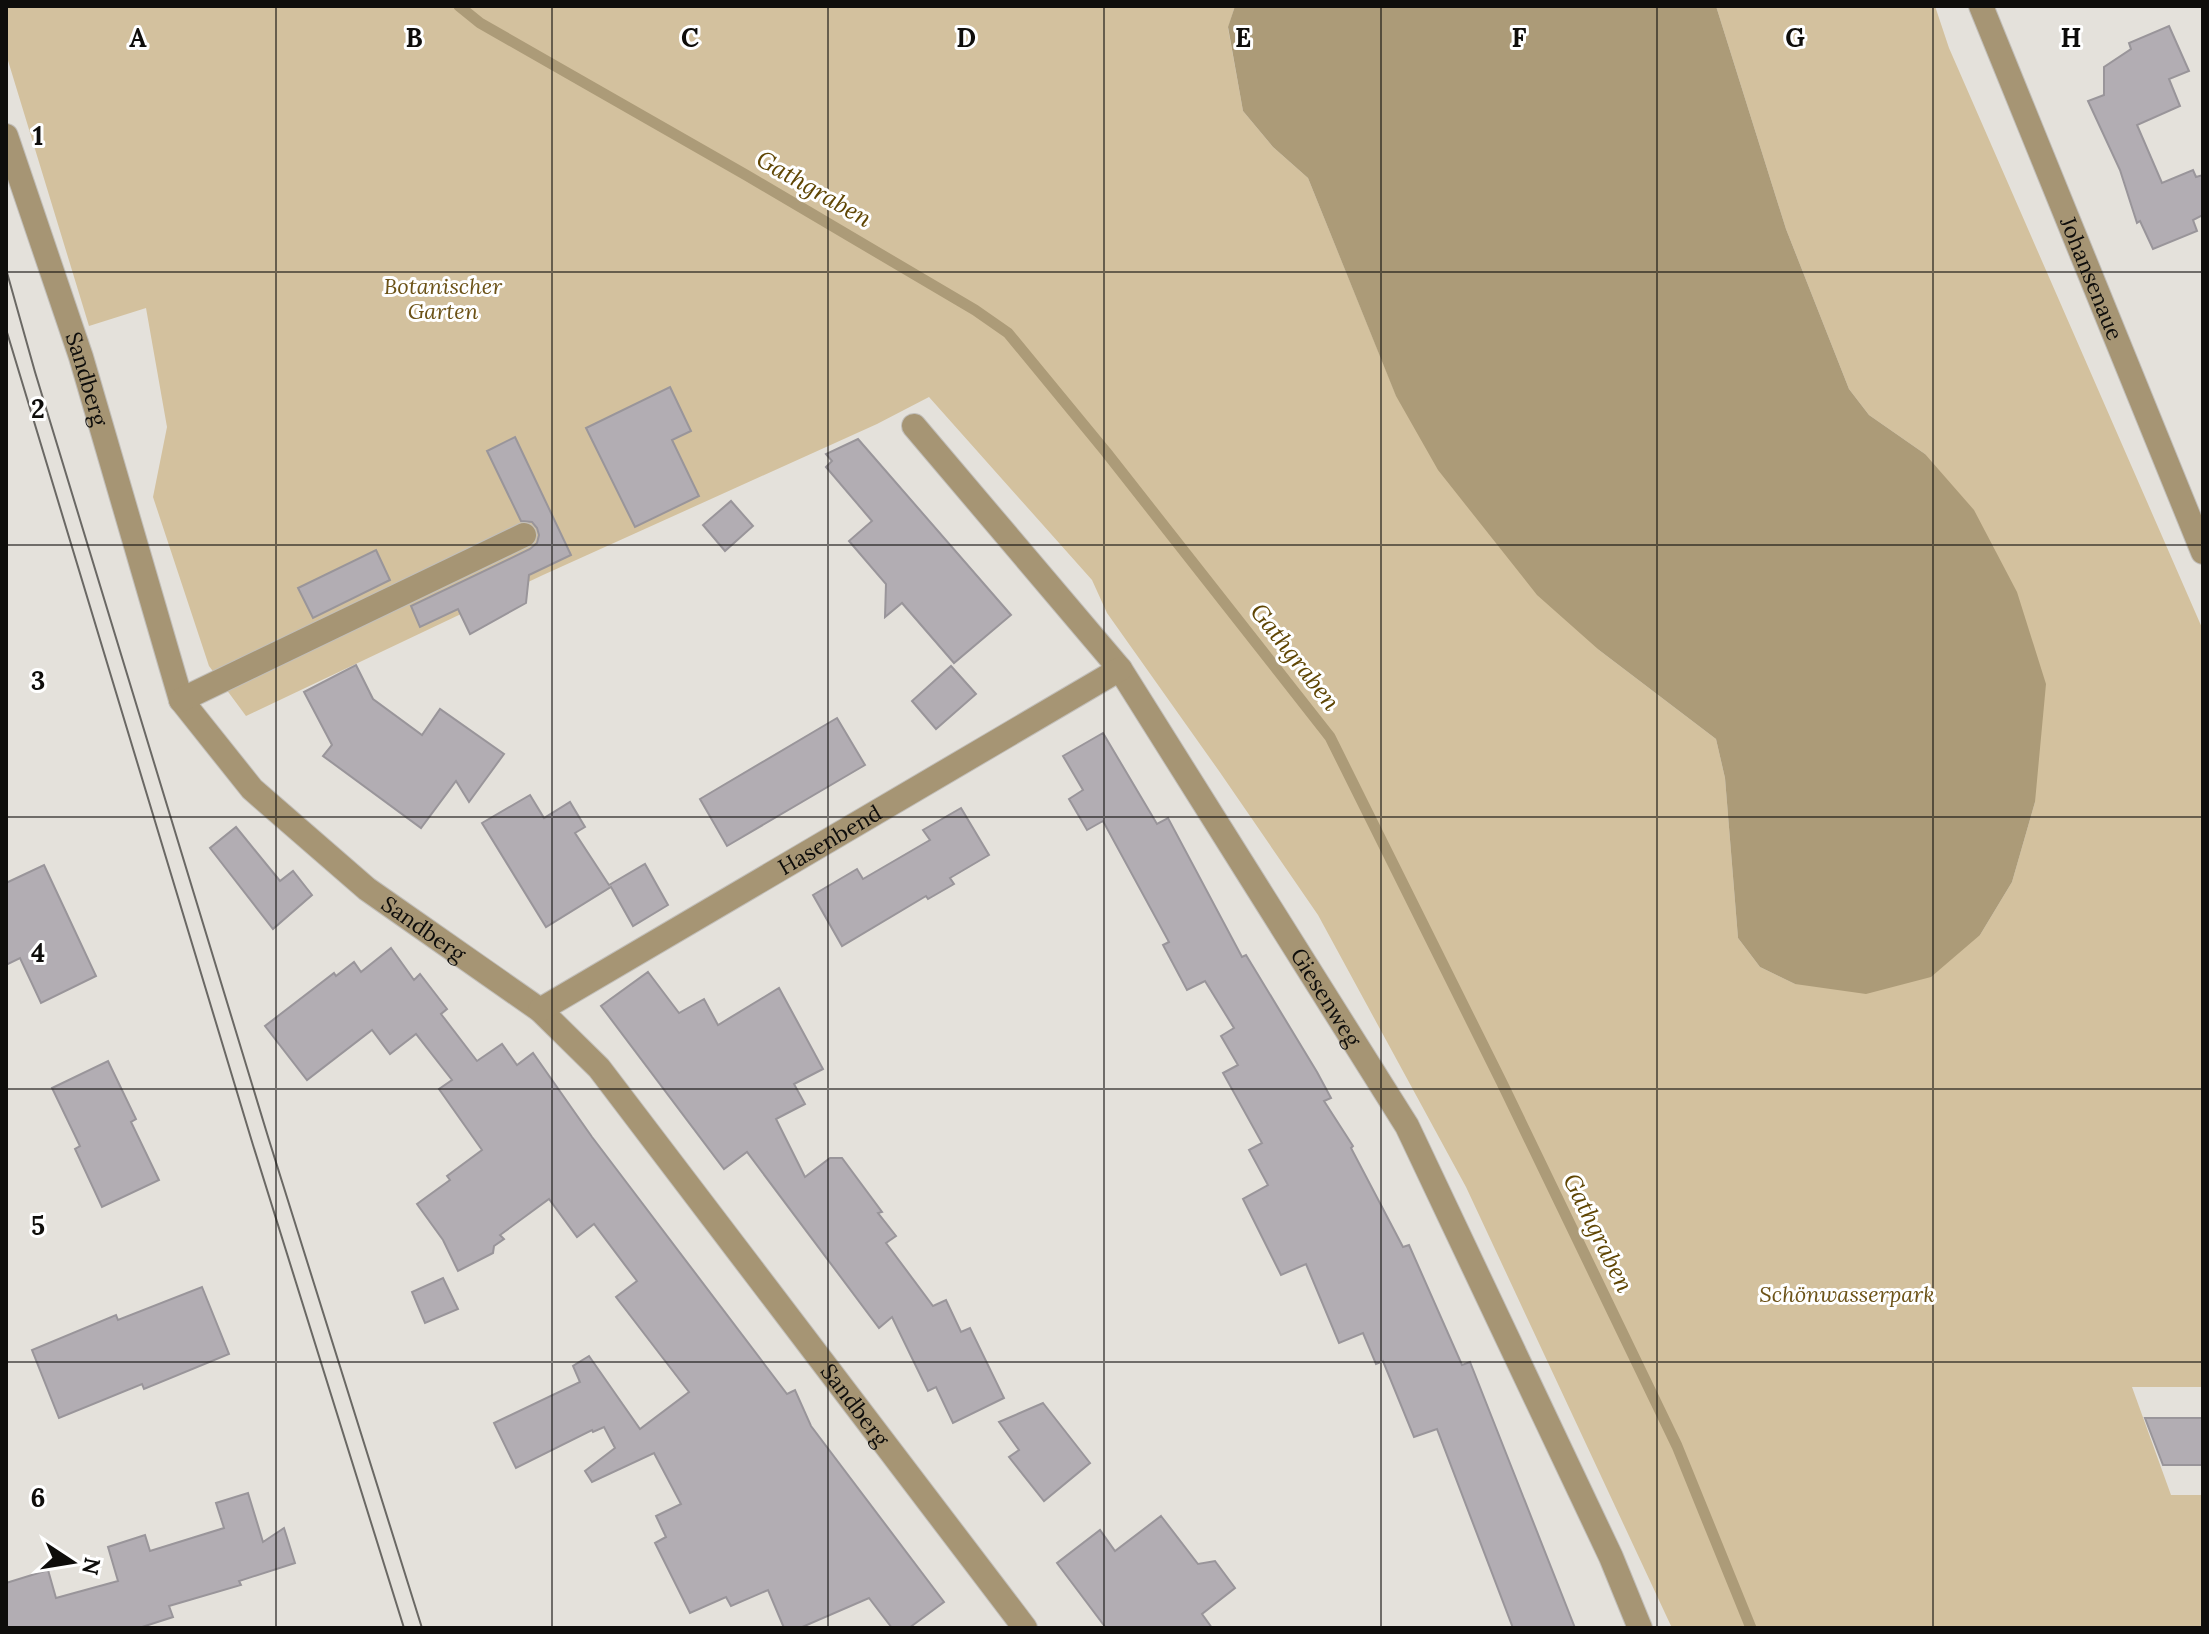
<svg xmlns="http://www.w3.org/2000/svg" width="2209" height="1634" font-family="Lora,serif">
  <rect width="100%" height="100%" fill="#e4e1db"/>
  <path fill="#d3c19e" d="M 6,6 L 1235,6 L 1228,28 L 1243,111 L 1273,147 L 1308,178 L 1396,395 L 1599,650 L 1716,739 L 1725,778 L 1738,938 L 1760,967 L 1795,984 L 1980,935 L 2012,882 L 2035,802 L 1925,454 L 1869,415 L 1849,389 L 1786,229 L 1716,6 L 1935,6 L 1949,48 L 2203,630 L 2203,1387 L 2132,1387 L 2171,1495 L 2203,1495 L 2203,1628 L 1672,1628 L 1466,1187 L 1318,915 L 1219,771 L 1107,613 L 1092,580 L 929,397 L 877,424 L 543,575 L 246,716 L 209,666 L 153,497 L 167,427 L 146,308 L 89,326 L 6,54 Z"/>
  <path fill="#ac9b78" d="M 1235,6 L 1716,6 L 1786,229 L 1849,389 L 1869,415 L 1925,454 L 1974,510 L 2017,592 L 2046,684 L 2035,802 L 2012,882 L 1980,935 L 1931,977 L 1866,994 L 1795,984 L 1760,967 L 1738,938 L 1725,778 L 1716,739 L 1599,650 L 1537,595 L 1438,470 L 1396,396 L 1308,178 L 1273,147 L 1243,111 L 1228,27 Z"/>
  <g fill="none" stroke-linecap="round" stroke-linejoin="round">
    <path stroke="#ac9b78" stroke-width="11" d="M 459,6 L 480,23 L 746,175 L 975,310 L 1008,333 L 1106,452 L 1330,737 L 1502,1083 L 1677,1446 L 1751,1628"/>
  </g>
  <g fill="#b2adb3" stroke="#99959a" stroke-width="2">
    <path d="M 2169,26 L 2189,71 L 2169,79 L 2180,106 L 2137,125 L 2162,183 L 2193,170 L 2196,177 L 2203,175 L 2203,215 L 2193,220 L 2197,231 L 2153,249 L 2140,221 L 2137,223 L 2120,170 L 2088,101 L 2104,95 L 2104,67 L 2131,49 L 2129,43 Z"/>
    <path d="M 670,387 L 691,431 L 672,440 L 699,496 L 635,527 L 586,428 Z"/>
    <path d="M 515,437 L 571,555 L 529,575 L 526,603 L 470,634 L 458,609 L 420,627 L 411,606 L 530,549 L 537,543 L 539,535 L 537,528 L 532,522 L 521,521 L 487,451 Z"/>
    <path d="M 858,439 L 1011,615 L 954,663 L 902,603 L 885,617 L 886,584 L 849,541 L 872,521 L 826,467 L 832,461 L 826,454 Z"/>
    <path d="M 731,501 L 753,526 L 725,551 L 703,525 Z"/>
    <path d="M 376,550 L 390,580 L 313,618 L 298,588 Z"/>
    <path d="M 356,665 L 373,699 L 422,735 L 440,709 L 504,754 L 469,802 L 456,781 L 421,828 L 323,756 L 332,745 L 304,692 Z"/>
    <path d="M 951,666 L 976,694 L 936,729 L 912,701 Z"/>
    <path d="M 837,718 L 865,765 L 727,846 L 700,799 Z"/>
    <path d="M 1103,733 L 1157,824 L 1168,818 L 1242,957 L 1246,955 L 1317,1072 L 1331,1098 L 1324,1101 L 1353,1146 L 1351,1148 L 1403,1247 L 1409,1245 L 1462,1365 L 1470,1362 L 1575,1628 L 1513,1628 L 1437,1429 L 1414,1437 L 1383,1361 L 1376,1364 L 1363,1333 L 1339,1343 L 1306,1264 L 1281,1275 L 1243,1199 L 1268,1185 L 1249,1150 L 1262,1143 L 1223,1073 L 1238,1065 L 1221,1036 L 1234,1028 L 1205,981 L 1187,990 L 1163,945 L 1169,942 L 1103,821 L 1087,830 L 1069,799 L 1083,790 L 1063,756 Z"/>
    <path d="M 530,795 L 544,818 L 570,802 L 585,827 L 575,833 L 609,885 L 645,864 L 668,905 L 633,926 L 611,887 L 546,927 L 482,823 Z"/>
    <path d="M 961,808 L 989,855 L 950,878 L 954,884 L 928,899 L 926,896 L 842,946 L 813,895 L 857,869 L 863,879 L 930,840 L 923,830 Z"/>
    <path d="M 236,827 L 280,881 L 293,871 L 312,895 L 273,929 L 210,848 Z"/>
    <path d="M 44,865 L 96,976 L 41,1003 L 20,958 L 6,965 L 6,883 Z"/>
    <path d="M 391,948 L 414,980 L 420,974 L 447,1009 L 441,1014 L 477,1061 L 502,1044 L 517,1065 L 533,1053 L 592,1137 L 787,1394 L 795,1390 L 811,1426 L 944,1602 L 909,1628 L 892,1628 L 869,1598 L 800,1628 L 784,1628 L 768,1590 L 731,1606 L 726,1597 L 690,1613 L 655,1543 L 666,1537 L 656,1516 L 681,1504 L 654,1453 L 592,1482 L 585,1471 L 615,1448 L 604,1427 L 593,1432 L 592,1430 L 516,1468 L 494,1423 L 580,1382 L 573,1366 L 589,1356 L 640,1429 L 689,1392 L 616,1297 L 637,1281 L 594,1224 L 577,1237 L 549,1199 L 500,1235 L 504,1239 L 494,1246 L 493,1253 L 458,1271 L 443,1240 L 417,1204 L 450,1180 L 447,1176 L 482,1150 L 439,1089 L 452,1080 L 416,1034 L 390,1054 L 372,1030 L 307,1080 L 265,1026 L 334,973 L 336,976 L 354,962 L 361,972 Z"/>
    <path d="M 648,972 L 679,1013 L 704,999 L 718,1025 L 779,988 L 823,1069 L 794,1084 L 805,1104 L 776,1119 L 805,1177 L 830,1158 L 842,1158 L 882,1212 L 878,1213 L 896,1236 L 886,1243 L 933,1306 L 946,1300 L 961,1332 L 970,1328 L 1004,1398 L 953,1423 L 936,1387 L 928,1391 L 892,1317 L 879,1328 L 747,1152 L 724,1169 L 601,1006 Z"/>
    <path d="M 108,1061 L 136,1119 L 131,1122 L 159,1180 L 102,1207 L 75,1149 L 80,1146 L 52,1088 Z"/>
    <path d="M 443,1278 L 458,1309 L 425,1323 L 412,1292 Z"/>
    <path d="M 202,1287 L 229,1354 L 144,1389 L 142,1384 L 59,1418 L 32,1350 L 116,1315 L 118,1320 Z"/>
    <path d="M 1043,1403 L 1090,1463 L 1044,1501 L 1009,1457 L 1019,1450 L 999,1422 Z"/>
    <path d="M 2145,1418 L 2203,1418 L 2203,1465 L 2163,1465 Z"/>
    <path d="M 248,1493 L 263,1542 L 284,1528 L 295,1563 L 239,1581 L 241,1585 L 169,1606 L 173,1617 L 139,1628 L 6,1628 L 6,1583 L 48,1570 L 56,1598 L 118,1581 L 108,1547 L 145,1535 L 150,1551 L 224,1528 L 216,1503 Z"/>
    <path d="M 1161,1516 L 1198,1564 L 1215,1561 L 1235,1588 L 1202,1614 L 1212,1628 L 1106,1628 L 1057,1563 L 1100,1530 L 1115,1551 Z"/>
  </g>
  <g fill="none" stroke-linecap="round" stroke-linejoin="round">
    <g stroke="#c2bfba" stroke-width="26">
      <g id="minor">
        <path id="s1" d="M 1981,6 L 2203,552"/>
        <path id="s2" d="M 6,136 L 81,357 L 181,700 L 252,789 L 367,889 L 540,1010 L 599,1068 L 1025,1628"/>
        <path id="s3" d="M 914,426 L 1120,669 L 1407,1126 L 1611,1557 L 1640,1628"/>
        <path d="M 181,700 L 524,535"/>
        <path id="s4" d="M 540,1010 L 1120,669"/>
      </g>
    </g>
    <use href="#minor" stroke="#a69574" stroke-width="24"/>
    <g stroke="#6a6864" stroke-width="2">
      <path d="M 6,269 L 35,372 L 269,1140 L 422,1628"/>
      <path d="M 6,329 L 253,1145 L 404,1628"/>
    </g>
  </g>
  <path fill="none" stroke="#0e0d0b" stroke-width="2" stroke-opacity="0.55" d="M 276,6 L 276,1628M 552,6 L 552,1628M 828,6 L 828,1628M 1104,6 L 1104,1628M 1381,6 L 1381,1628M 1657,6 L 1657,1628M 1933,6 L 1933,1628M 6,272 L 2203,272M 6,545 L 2203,545M 6,817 L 2203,817M 6,1089 L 2203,1089M 6,1362 L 2203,1362"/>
  <g text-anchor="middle" stroke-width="6" stroke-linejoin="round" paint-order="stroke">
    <g font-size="22" fill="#0e0d0b" stroke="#fff">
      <text dy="8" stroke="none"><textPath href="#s1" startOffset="294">Johansenaue</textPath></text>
      <text dy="8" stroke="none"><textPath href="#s2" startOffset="256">Sandberg</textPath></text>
      <text dy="8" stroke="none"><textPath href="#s4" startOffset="336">Hasenbend</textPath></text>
      <text dy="8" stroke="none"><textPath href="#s2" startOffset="926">Sandberg</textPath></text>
      <text dy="8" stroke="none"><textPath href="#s3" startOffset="706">Giesenweg</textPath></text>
      <text dy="8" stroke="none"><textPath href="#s2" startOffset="1574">Sandberg</textPath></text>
    </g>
    <g font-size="22" font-style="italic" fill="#6c5217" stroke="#fff">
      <text x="443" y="294">Botanischer<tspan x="443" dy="25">Garten</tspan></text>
      <text x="1847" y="1302">Schönwasserpark</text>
    </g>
    <g font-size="24" font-style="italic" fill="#5f4503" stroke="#fff">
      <text transform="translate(814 189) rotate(30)" y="8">Gathgraben</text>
      <text transform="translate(1295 657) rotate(52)" y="8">Gathgraben</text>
      <text transform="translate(1598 1233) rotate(64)" y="8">Gathgraben</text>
    </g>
  </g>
  <g font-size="26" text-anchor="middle" font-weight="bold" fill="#0e0d0b" stroke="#fff" stroke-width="6" stroke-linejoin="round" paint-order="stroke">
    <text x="138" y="47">A</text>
    <text x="414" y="47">B</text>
    <text x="690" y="47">C</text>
    <text x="966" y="47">D</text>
    <text x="1243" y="47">E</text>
    <text x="1519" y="47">F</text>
    <text x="1795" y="47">G</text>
    <text x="2071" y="47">H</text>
    <text x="38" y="145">1</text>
    <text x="38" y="418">2</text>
    <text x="38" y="690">3</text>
    <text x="38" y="962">4</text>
    <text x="38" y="1235">5</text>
    <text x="38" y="1507">6</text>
  </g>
  <rect width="2209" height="1634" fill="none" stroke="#0e0d0b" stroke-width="16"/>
  <g transform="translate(72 1562) rotate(102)" stroke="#ffffff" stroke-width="6" paint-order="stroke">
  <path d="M0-6L14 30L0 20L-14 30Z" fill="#0e0d0b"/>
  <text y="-12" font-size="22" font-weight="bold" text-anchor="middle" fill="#0e0d0b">N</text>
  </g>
</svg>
